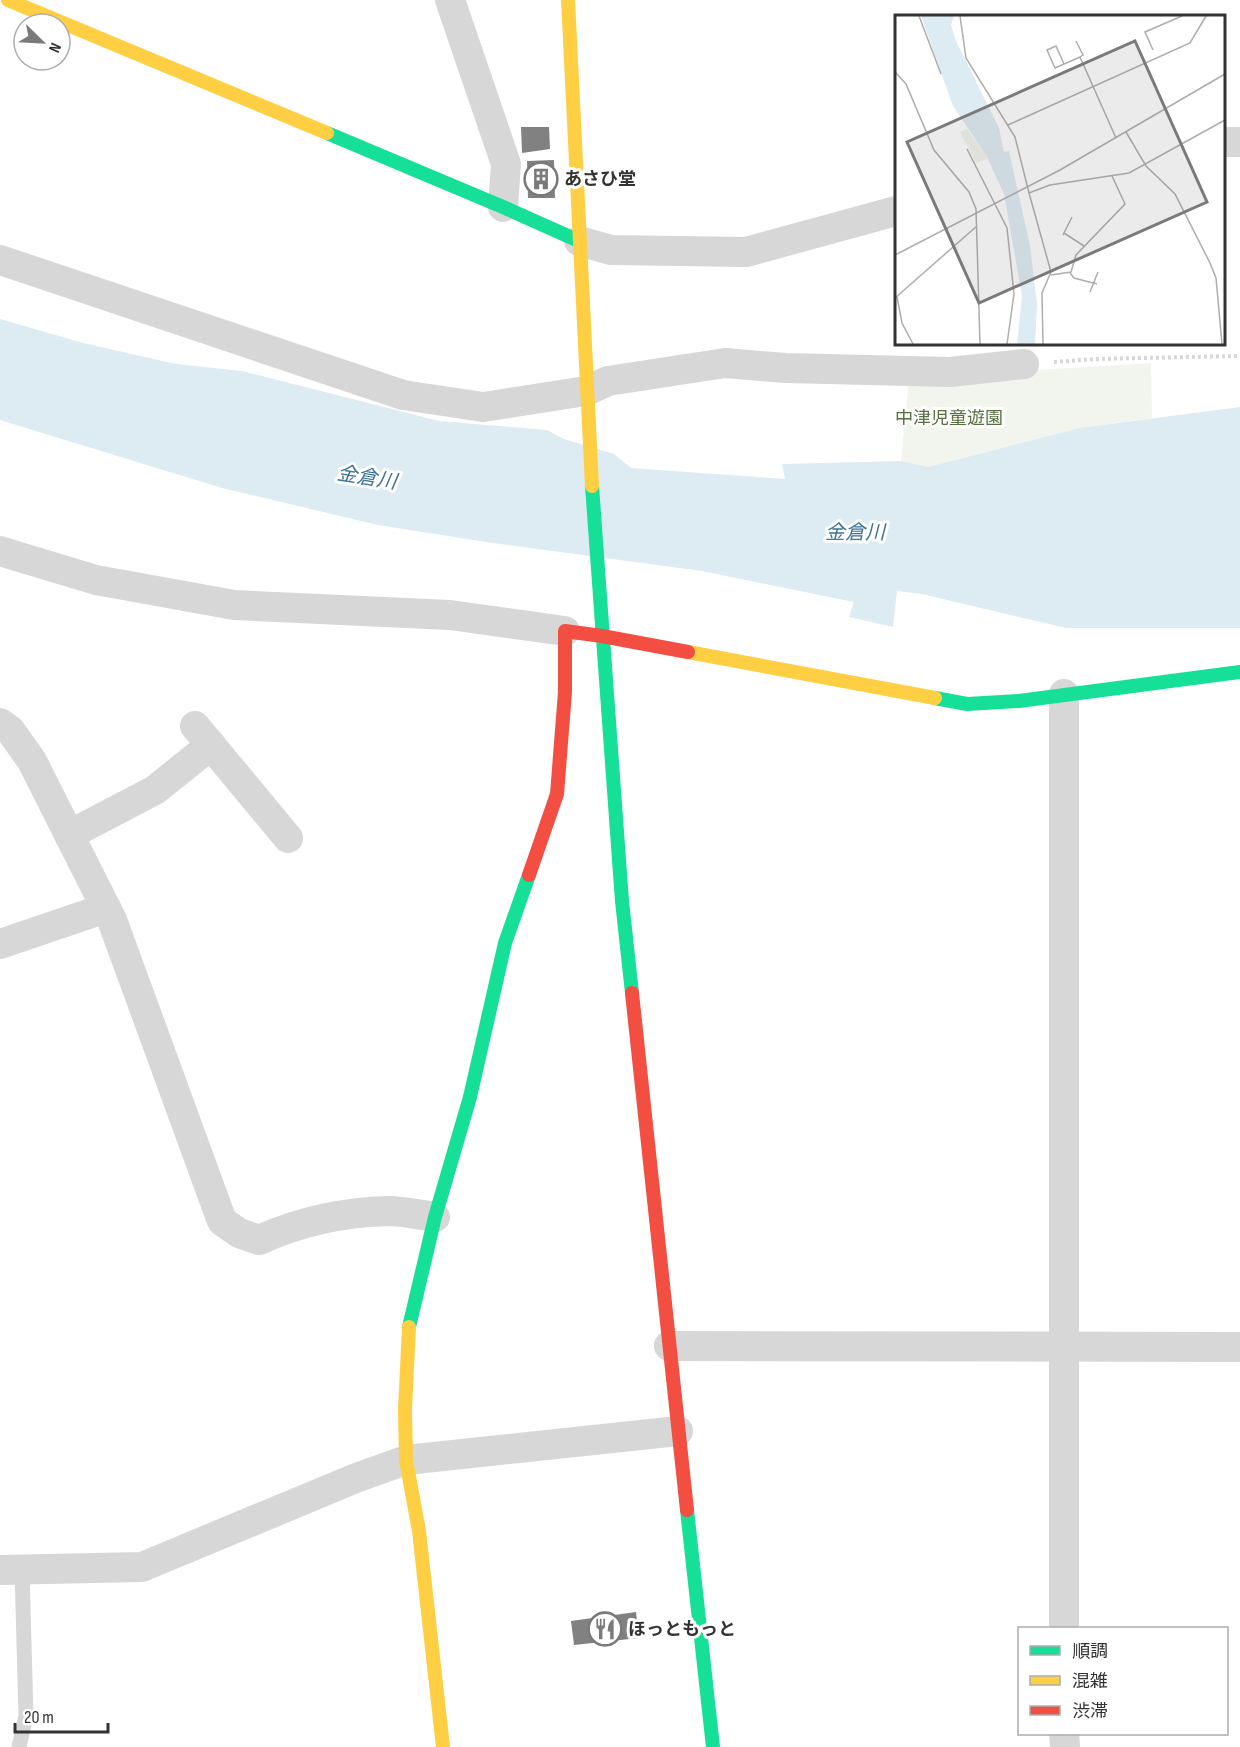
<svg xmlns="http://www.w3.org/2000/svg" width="1240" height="1747" font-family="'Sofia Sans Condensed','Noto Sans JP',sans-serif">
  <rect width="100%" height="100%" fill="#fff"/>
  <path fill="#f1f5ed" d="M 1151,363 L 1152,418 L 1079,428 L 928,467 L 901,461 L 909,378 Z"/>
  <path fill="#ddebf3" d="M 0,319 L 83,343 L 176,364 L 242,371 L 439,421 L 547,430 L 564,439 L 614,454 L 631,468 L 785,479 L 782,464 L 901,461 L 928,467 L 1079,428 L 1240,407 L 1240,628 L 1066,628 L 922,594 L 897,591 L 893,627 L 849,617 L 854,602 L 702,571 L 486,542 L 378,525 L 222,488 L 0,420 Z"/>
  <g fill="#818181">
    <path d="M 521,127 L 549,127 L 550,149 L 522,153 Z"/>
    <path d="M 554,160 L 555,198 L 528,198 L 527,161 Z"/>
    <path d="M 636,1612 L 639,1638 L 574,1645 L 571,1621 Z"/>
  </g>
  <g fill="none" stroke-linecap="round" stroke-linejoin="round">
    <path stroke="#d6d6d6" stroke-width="4" stroke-dasharray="3 3" stroke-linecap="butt" d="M 1054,362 L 1095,359 L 1240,356"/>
    <path stroke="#d7d7d7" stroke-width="15" d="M 19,1747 L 26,1716 L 22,1570"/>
    <g stroke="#d7d7d7" stroke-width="30">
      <path d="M 450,0 L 506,164 L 503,207"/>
      <path d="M 1224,142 L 1240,142"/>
      <path d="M 579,241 L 611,250 L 746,252 L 896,211"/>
      <path d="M 0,260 L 403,395 L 483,407 L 586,391 L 608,381 L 725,363 L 785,368 L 950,372 L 1024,364"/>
      <path d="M 0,551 L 96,580 L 234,605 L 450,615 L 565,631"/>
      <path d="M 1064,694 L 1064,1628"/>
      <path d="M 0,723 L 10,730 L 32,761 L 112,920 L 222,1221 L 239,1233 L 259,1240 C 299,1222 345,1212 389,1211 C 404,1211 420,1215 435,1217"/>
      <path d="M 195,726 L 288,838"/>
      <path d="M 69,835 L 155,790 L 211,745"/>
      <path d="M 0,944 L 106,908"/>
      <path d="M 669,1346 L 1240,1347"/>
      <path d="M 0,1570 L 142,1567 L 356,1478 L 406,1460 L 678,1431"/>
      <path d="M 1064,1734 L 1065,1747"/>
    </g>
    <g stroke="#16e098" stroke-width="14">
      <path d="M 327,133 L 503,207 L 579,241"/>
      <path d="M 592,486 L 622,901 L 632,993"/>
      <path d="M 935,698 L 967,704 L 1019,701 L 1240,672"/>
      <path d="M 409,1327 L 435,1217 L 470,1097 L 505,943 L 529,875"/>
      <path d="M 687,1510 L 713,1747"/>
    </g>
    <g stroke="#ffcf43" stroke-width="14">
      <path d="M 8,0 L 327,133"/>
      <path d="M 568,0 L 592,486"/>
      <path d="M 688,652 L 935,698"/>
      <path d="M 409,1327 L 405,1409 L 406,1460 L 419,1531 L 443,1747"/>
    </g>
    <g stroke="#f24e42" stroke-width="14">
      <path d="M 529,875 L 557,794 L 565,692 L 565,631 L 602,636 L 688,652"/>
      <path d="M 632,993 L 687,1510"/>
    </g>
  </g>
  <defs>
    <g id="building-ring" transform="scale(1.725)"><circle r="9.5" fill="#fff" stroke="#7a7a7a" stroke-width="1.5"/><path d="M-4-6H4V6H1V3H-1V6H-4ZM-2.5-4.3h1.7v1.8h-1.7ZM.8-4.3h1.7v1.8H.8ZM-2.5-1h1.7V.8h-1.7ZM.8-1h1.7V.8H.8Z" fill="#7a7a7a"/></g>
    <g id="restaurant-ring" transform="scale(1.725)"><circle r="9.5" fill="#fff" stroke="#7a7a7a" stroke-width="1.5"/><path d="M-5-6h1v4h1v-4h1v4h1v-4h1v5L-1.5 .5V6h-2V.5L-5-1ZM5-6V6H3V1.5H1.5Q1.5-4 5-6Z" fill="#7a7a7a"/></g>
  </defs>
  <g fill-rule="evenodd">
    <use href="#building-ring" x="541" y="179"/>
    <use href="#restaurant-ring" x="605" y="1629"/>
  </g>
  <g text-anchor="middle" stroke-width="6" stroke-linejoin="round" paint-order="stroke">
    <g font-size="18" font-weight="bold" fill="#333" stroke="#fff" text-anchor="start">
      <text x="564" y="185">あさひ堂</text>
      <text x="628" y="1635">ほっともっと</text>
    </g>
    <g font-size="18" fill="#56703f" stroke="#fff">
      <text x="949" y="424">中津児童遊園</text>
    </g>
    <g font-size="20" font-style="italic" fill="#3f7597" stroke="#fff">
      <text transform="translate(367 477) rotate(9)" y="7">金倉川</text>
      <text x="855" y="539">金倉川</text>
    </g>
  </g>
  <g transform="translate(895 15)">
    <rect width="330" height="330" fill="#fff"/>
    <path d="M 72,114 L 91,140 L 92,144 L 81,148 L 65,117 Z" fill="#f1f5ed"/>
    <path d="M 26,1 L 59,1 L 56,10 L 61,26 L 104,113 L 109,137 L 114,136 L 135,231 L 142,289 L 140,329 L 122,329 L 127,281 L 109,179 L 91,140 L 58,91 Z" fill="#ddebf3"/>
    <path fill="none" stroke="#adadad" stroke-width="1.5" d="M 24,1 L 46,59M 65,1 L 71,43 L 120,122 L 134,178 L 155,170 L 234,158 L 330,105M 181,26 L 188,40 L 185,42 L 221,123M 258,35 L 250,17 L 287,1M 169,49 L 161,31 L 152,35 L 160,53 L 185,42M 0,57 L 11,69 L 39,135 L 74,177 L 81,194 L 85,329M 113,110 L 295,28 L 311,1M 231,117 L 251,151 L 280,179 L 315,248 L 321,263 L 327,329M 72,134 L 112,213 L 119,279 L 112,329M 134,178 L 156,257 L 147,278 L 148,329M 169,218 L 189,231M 168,220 L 177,202M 0,240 L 165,155 L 330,59M 175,258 L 179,263 L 202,269M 156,260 L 176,257 L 181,240 L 230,189 L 217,161M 195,277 L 203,257M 2,282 L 7,308 L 18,329M 0,283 L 82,211"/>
    <path fill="#7a7a7a" fill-opacity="0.15" stroke="#7a7a7a" stroke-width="3" d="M 240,26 L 312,187 L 84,288 L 12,127 Z"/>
    <rect width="330" height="330" fill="none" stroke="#333" stroke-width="3"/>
  </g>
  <rect x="1018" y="1627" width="210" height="108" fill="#ffffff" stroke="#adadad" stroke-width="1.5"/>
  <rect x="1030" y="1646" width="30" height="9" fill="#16e098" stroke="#adadad" stroke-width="1.5"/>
  <text x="1072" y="1657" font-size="18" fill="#333333">順調</text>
  <rect x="1030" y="1676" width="30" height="9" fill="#ffcf43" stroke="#adadad" stroke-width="1.5"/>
  <text x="1072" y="1687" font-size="18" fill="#333333">混雑</text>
  <rect x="1030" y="1706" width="30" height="9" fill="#f24e42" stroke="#adadad" stroke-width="1.5"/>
  <text x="1072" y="1717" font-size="18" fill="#333333">渋滞</text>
  <g transform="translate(42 42) rotate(114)"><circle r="28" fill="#ffffff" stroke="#adadad" stroke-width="1.5"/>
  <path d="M0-4.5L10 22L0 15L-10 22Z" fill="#7a7a7a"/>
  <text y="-9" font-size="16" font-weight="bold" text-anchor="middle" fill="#333333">N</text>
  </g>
  <path d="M15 1723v9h93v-9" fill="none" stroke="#333333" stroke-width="3"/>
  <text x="24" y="1723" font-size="18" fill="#333333" stroke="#ffffff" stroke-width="4.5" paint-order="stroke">20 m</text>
</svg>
